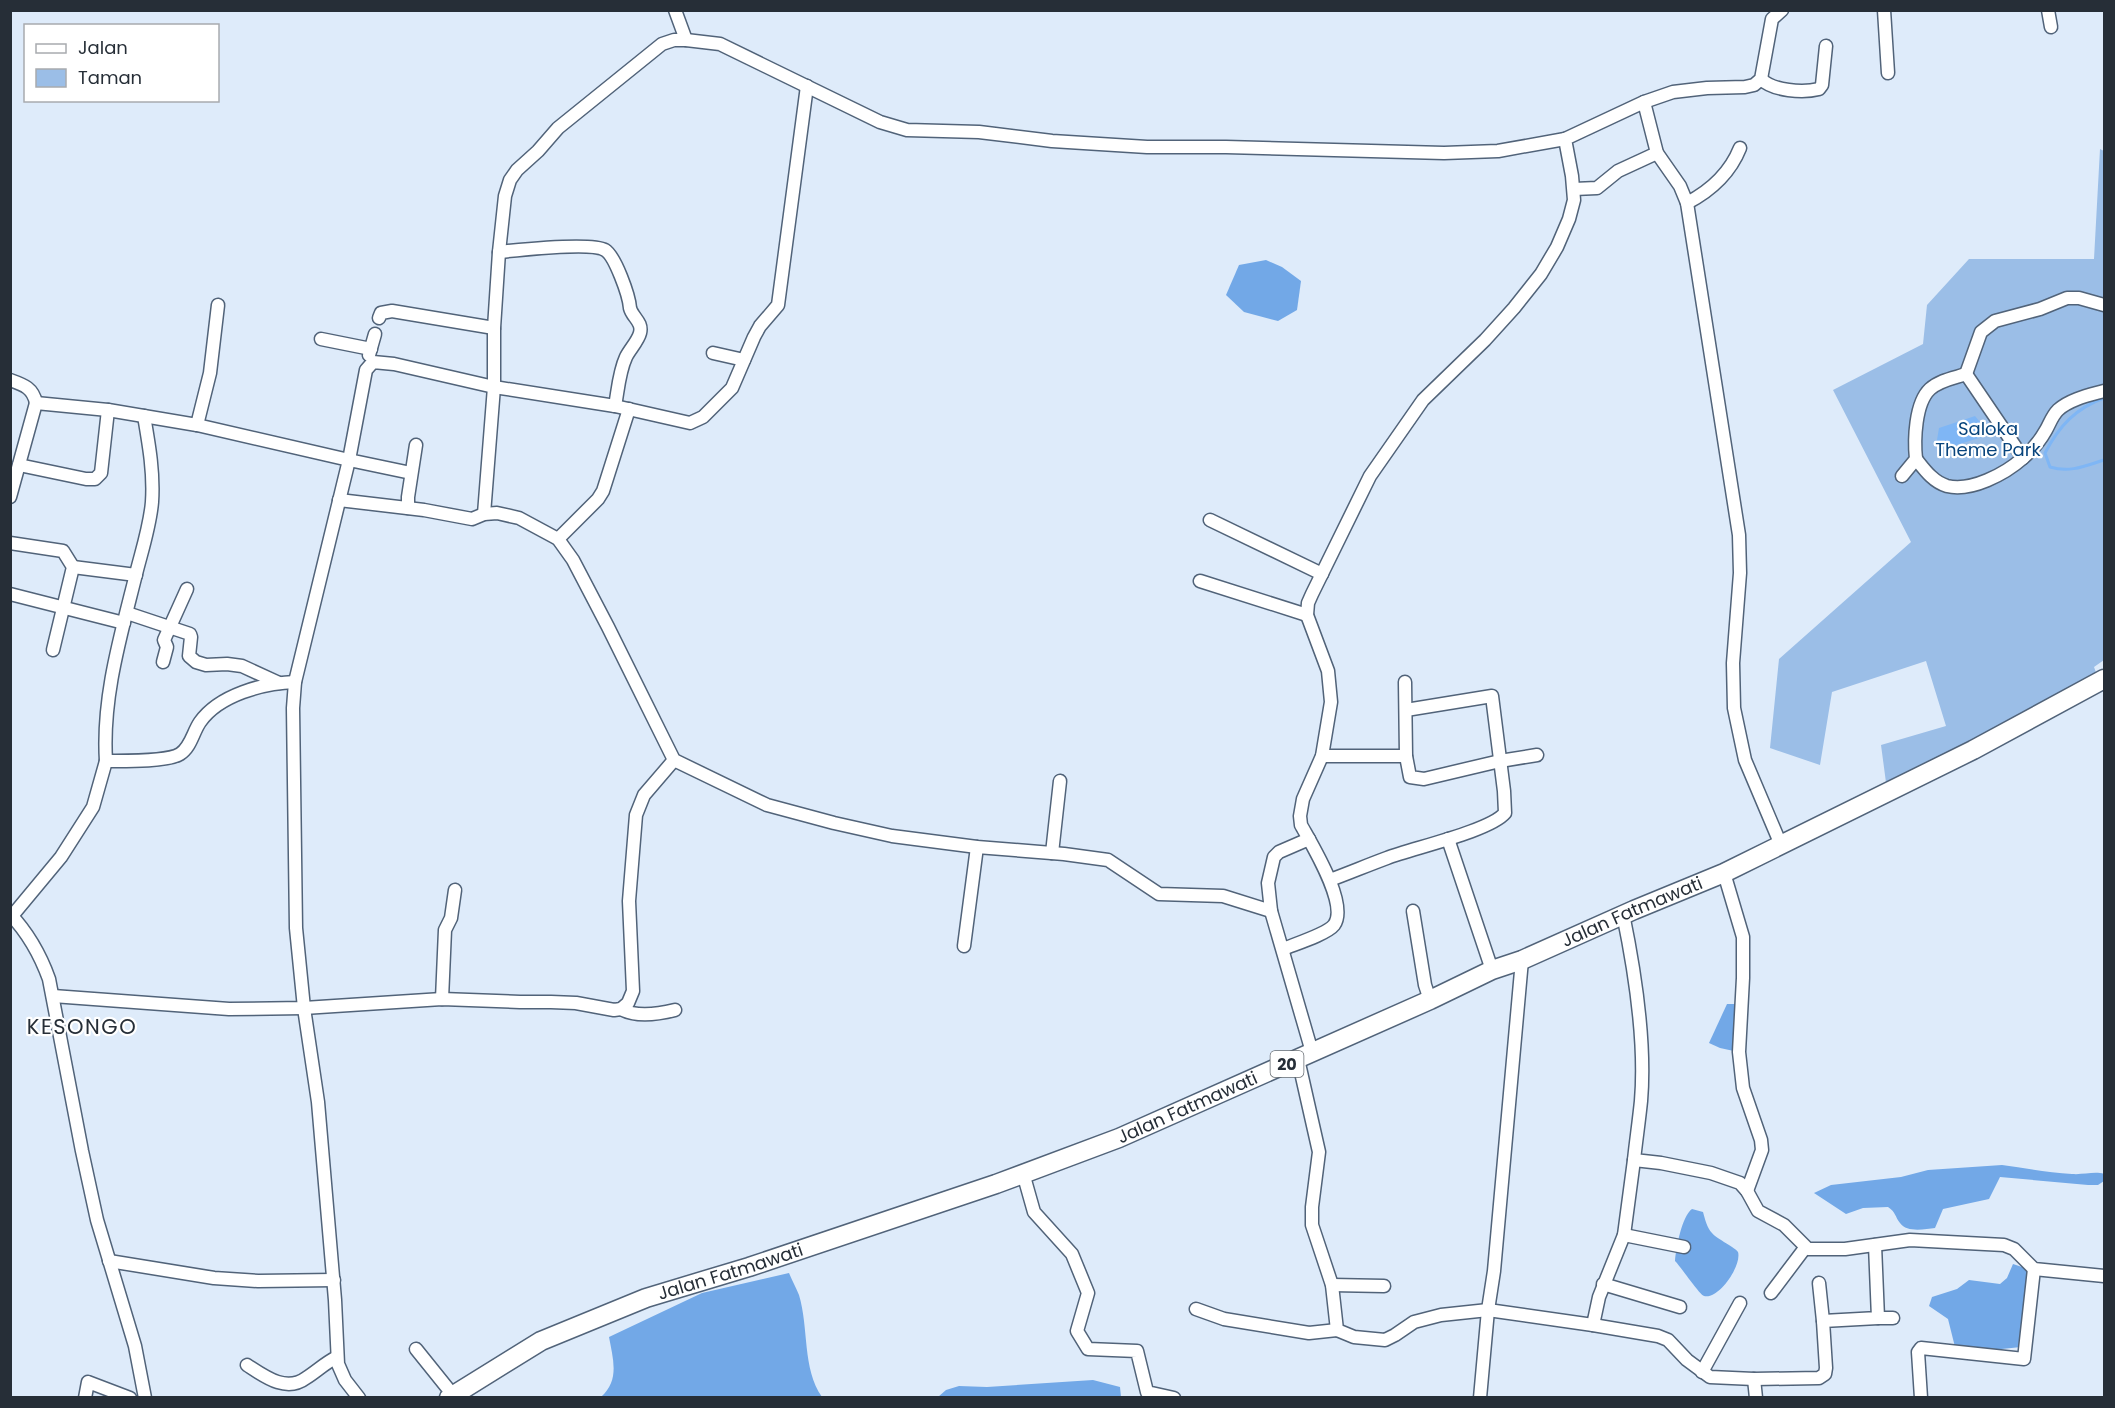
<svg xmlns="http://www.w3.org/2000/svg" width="2115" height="1408" font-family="Poppins,sans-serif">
  <rect width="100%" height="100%" fill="#deebfa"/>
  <path fill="#9bbee7" d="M 2100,149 L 2104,151 L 2104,660 L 2094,667 L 2098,678 L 1887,790 L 1881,745 L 1946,726 L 1926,661 L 1832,692 L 1820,765 L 1770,748 L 1779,659 L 1911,542 L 1833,390 L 1923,344 L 1927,305 L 1969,259 L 2094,259 Z"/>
  <g fill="#72a8e7">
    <path d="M 1266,260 L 1282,267 L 1301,281 L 1297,310 L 1278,321 L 1244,312 L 1226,295 L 1239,265 Z"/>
    <path d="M 1727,1004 L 1744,1004 L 1743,1053 L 1720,1048 L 1709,1043 Z"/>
    <path d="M 2002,1165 C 2025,1168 2049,1173 2072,1174 C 2083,1175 2095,1171 2104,1174 L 2104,1181 L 2098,1185 L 2088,1185 L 2000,1177 L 1989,1199 L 1943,1209 L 1935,1228 C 1925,1229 1907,1233 1900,1223 C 1895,1217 1896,1212 1888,1207 L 1863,1208 L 1846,1214 L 1814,1193 L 1831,1185 L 1901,1177 L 1928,1170 Z"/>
    <path d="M 1692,1209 L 1703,1212 C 1705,1219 1707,1228 1712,1233 C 1717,1239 1736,1248 1738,1252 C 1742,1265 1719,1300 1704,1296 C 1699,1294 1681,1267 1675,1261 C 1676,1248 1682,1216 1692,1209 Z"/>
    <path d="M 2013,1264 L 2025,1268 L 2029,1278 L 2021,1347 L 1973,1352 L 1955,1347 L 1948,1319 L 1929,1306 L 1932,1297 L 1957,1289 L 1969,1280 L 2000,1284 L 2007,1278 Z"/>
    <path d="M 789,1273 C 792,1280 796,1288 799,1295 C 809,1328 802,1368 822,1397 L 601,1397 C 620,1380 613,1359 609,1337 L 702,1293 Z"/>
    <path d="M 1093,1380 L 1120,1387 L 1121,1397 L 938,1397 L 946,1390 L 959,1386 L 987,1387 Z"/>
  </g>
  <path fill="#7fb6f5" d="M 1975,416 L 1979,421 L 1986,424 L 1982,437 L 1947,448 L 1934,444 L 1937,440 L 1939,428 Z"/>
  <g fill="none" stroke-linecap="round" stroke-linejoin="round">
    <path stroke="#7fb6f5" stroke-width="3" d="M 2104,398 C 2076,408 2059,426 2045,453 L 2050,467 C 2070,473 2085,466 2104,460"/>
    <g stroke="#516379" stroke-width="15">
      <g id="minor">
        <path d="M 675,10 L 686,40"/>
        <path d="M 1884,10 L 1888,73"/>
        <path d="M 2048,10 L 2051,27"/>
        <path d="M 1761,79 C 1773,91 1803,93 1819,89 L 1822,85 L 1826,46"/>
        <path d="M 1644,102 L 1657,153 L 1680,186 L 1687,203 L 1739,535 L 1740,573 L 1733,663 L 1734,708 L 1745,760 L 1781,845"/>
        <path d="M 1574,189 L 1597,188 L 1618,171 L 1657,153"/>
        <path d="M 1687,203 C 1710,191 1730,173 1740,148"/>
        <path d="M 499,252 C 518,250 591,242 605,250 C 615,256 629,295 630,308 C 632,317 643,322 640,333 C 638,341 630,349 626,357 C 619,372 618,390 615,406"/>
        <path d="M 379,318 L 381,313 L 392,311 L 494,328"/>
        <path d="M 321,339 L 371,349"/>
        <path d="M 713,353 L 744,360"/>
        <path d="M 369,355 L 375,334"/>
        <path d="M 1966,374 L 1981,332 L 1995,321 L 2040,309 L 2067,298 L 2079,298 L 2104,305"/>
        <path d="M 10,380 C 24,385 33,388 36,403"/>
        <path d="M 197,425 L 210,373 L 218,305"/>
        <path d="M 1916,459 C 1924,469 1933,482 1947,486 C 1971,492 2005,474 2023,458 C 2031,451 2041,439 2046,430 C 2050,423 2052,416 2058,410 C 2070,399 2090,395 2104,391"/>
        <path d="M 19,465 L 86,479 L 95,479 L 101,473 L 108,410"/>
        <path d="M 411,473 L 349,460 L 366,370 L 373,362 L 394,364 L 494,387 L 615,406 L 690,423 L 703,417 L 732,388 L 754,337 L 760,326 L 778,305 L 807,86"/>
        <path d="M 1902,476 L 1916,459 C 1914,440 1915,403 1930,389 C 1940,380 1954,378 1966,374 L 2023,458"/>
        <path d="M 10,497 L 36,403 L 108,410 L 197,425 L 349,460 L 295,682 L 293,708 L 296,928 L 304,1008 L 318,1102 L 335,1300 L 338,1364 L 345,1380 L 359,1398"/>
        <path d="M 339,500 L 424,510 L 472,519 L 484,514 L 497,513 L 519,518 L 558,539 L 573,560 L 608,627 L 674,760 L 767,805 L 834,823 L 892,836 L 977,847 L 1064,854 L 1108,860 L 1159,894 L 1223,896 L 1271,911"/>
        <path d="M 408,508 L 408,497 L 416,445"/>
        <path d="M 484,514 L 494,387 L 494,328 L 499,252 L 505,196 L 510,180 L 517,170 L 538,151 L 558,128 L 662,44 L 674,40 L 686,40 L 720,44 L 880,122 L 907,130 L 979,132 L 1052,141 L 1147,147 L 1226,147 L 1444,153 L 1498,151 L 1565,139"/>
        <path d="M 1210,520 L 1322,574"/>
        <path d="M 558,539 L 598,499 L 603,491 L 629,409"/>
        <path d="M 10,543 L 63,551 L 73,567 L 53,650"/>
        <path d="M 73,567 L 136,575"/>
        <path d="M 1200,581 L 1307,615"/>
        <path d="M 10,594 L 124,623"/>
        <path d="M 127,613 L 190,634 L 191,637 L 189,656 L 196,662 L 206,665 L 227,664 L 242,666 L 279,683"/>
        <path d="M 163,662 L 167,647 L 164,640 L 187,589"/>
        <path d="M 1405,682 L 1406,756 L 1410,777 L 1424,779 L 1500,761 L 1537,755"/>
        <path d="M 1322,756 L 1406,756"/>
        <path d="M 106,761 C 102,699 120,638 135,578 C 141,553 150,527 152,502 C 154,473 149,445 144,416"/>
        <path d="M 1309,839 L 1279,852 L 1274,857 L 1268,883 L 1271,911 L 1312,1052"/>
        <path d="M 1448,839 L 1492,970"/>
        <path d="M 1052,853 L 1060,781"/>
        <path d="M 1724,873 L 1743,937 L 1743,978 L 1739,1052 L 1743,1088 L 1761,1140 L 1762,1150 L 1747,1191"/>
        <path d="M 1330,880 C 1349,873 1368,865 1387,858 C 1413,848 1490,831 1505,813 L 1504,791 L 1492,696 L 1406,710"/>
        <path d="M 1413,911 L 1425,985 L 1430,1000"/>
        <path d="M 10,914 C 28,933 40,954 49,979 L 82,1151 L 97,1220 L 135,1346 L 145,1398"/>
        <path d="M 1623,914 C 1635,972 1646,1042 1641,1101 C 1639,1121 1636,1141 1634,1160 L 1661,1163 L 1711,1173 L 1740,1183 L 1747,1191 L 1758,1211 L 1784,1225 L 1808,1249 L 1845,1249 L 1910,1240 L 2004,1245 L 2014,1249 L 2034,1269 L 2104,1276"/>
        <path d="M 12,916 L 61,857 L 93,807 L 106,761 C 123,761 167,762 180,754 C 191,747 193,732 200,722 C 219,695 263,683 295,682"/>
        <path d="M 964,946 L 977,847"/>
        <path d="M 1283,949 C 1295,944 1327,934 1334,925 C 1349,905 1312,845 1301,825 L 1300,816 L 1303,799 L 1322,756 L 1331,702 L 1328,671 L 1307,615 L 1308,603 L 1312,594 L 1370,476 L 1423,400 L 1485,340 L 1514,308 L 1541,274 L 1557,247 L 1569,219 L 1574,200 L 1572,176 L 1565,139 L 1644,102 L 1673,92 L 1707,88 L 1745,87 L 1754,85 L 1761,79 L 1772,19 L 1782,10"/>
        <path d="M 53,996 L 229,1009 L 304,1008 L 442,999 L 520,1002 L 551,1002 L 576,1003 L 614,1010 L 621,1009 L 628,1003 L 633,991 L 629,901 L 636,815 L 644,795 L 674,760"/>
        <path d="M 442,999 L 445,930 L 451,918 L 455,890"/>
        <path d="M 621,1009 C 637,1018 659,1014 675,1010"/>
        <path d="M 1298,1059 L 1319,1152 L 1312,1207 L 1312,1225 L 1332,1285 L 1337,1330 L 1354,1337 L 1385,1340 L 1395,1335 L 1414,1322 L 1441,1315 L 1488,1310 L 1593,1325 L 1599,1297 L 1624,1235 L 1634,1160"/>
        <path d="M 1023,1173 L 1034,1212 L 1072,1254 L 1088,1293 L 1077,1331 L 1088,1349 L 1137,1351 L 1147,1392 L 1174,1398"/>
        <path d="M 1624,1235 L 1684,1247"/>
        <path d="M 109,1261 L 214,1278 L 258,1281 L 334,1280"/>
        <path d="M 1819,1283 L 1823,1321"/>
        <path d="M 1603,1284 L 1680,1307"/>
        <path d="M 1332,1285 L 1384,1286"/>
        <path d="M 1771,1293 L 1805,1248"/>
        <path d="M 1196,1309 L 1224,1319 L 1309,1333 L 1337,1330"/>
        <path d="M 1878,1318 L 1893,1318"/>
        <path d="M 1593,1325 L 1658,1336 L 1668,1340 L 1687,1360 L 1710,1377 L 1754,1379 L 1819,1378 L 1825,1374 L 1826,1368 L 1823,1321 L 1878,1318 L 1875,1245"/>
        <path d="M 416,1349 L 453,1395"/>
        <path d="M 247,1365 C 264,1376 286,1393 306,1378 C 317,1371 325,1363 337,1357"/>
        <path d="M 1702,1372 L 1740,1303"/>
        <path d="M 1754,1379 L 1756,1398"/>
        <path d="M 85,1398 L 88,1382 L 130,1398"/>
        <path d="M 1480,1398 L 1488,1310 L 1494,1271 L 1522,960"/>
        <path d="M 1921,1398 L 1918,1352 L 1921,1348 L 2024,1359 L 2034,1269"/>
      </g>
    </g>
    <g stroke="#516379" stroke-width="21">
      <g id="highway">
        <path id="s1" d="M 449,1398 L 541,1341 L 646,1298 L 749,1267 L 996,1184 L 1119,1138 L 1430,1000 L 1492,970 L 1522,960 L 1634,910 L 1724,873 L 1973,750 L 2104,679"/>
      </g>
    </g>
    <use href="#minor" stroke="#fff" stroke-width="12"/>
    <use href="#highway" stroke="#fff" stroke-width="18"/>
  </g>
  <g text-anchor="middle" stroke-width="4.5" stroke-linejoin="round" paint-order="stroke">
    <rect fill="#fff" stroke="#676d73" stroke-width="1.5" x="1270.5" y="1051" width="33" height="26" rx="4.5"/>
    <g font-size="16" font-weight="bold" fill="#262e37">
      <text x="1287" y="1070">20</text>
    </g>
    <g font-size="18" fill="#08447c" stroke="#fff">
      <text x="1988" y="435">Saloka<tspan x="1988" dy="21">Theme Park</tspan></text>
    </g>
    <g font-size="18" fill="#262e37" stroke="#fff">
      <text dy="6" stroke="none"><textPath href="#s1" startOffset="1282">Jalan Fatmawati</textPath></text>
      <text dy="6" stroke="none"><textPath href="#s1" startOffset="796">Jalan Fatmawati</textPath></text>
      <text dy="6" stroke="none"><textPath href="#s1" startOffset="310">Jalan Fatmawati</textPath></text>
    </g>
    <g font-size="21" letter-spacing="1.5" fill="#262e37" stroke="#fff">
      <text x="82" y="1034">KESONGO</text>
    </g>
  </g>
  <rect width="2115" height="1408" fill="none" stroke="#262e37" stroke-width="24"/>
  <rect x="24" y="24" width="195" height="78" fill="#ffffff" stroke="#a8abaf" stroke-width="1.5"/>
  <rect x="36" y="44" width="30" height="9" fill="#ffffff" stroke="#a8abaf" stroke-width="1.5"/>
  <text x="78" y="54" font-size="18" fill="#262e37">Jalan</text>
  <rect x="36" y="69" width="30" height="18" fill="#9bbee7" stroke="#a8abaf" stroke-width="1.5"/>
  <text x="78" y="84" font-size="18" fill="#262e37">Taman</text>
</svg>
